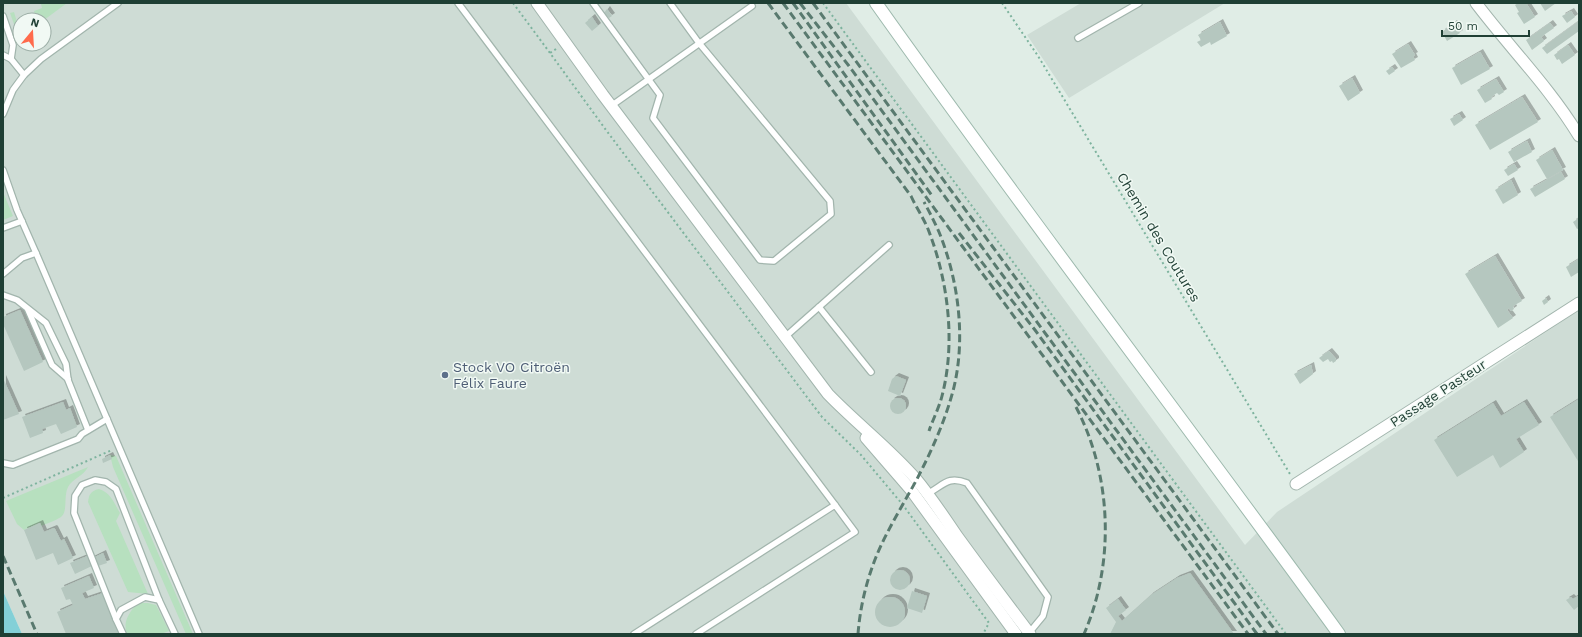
<svg xmlns="http://www.w3.org/2000/svg" width="1582" height="637" font-family="'Work Sans',sans-serif">
  <defs>
    <filter id="shadow"><feDropShadow dx="3" dy="-3" stdDeviation="0" flood-color="#0004"/></filter>
  </defs>
  <rect width="100%" height="100%" fill="#e0ede6"/>
  <g fill="#cedcd5" fill-rule="evenodd">
    <path d="M 3,3 L 846,3 L 1245,545 L 1277,512 L 1579,310 L 1579,634 L 22,634 L 3,591 ZM 20,20 L 44,20 L 44,44 L 20,44 Z"/>
    <path d="M 1081,3 L 1225,3 L 1069,98 L 1027,35 Z"/>
  </g>
  <g fill="#b7e0bf">
    <path d="M 43,3 L 67,3 L 44,20 L 22,20 L 35,15 L 34,11 L 42,8 L 41,4 Z"/>
    <path d="M 14,12 L 17,22 L 20,21 L 19,38 L 10,13 Z"/>
    <path d="M 3,192 L 13,216 L 3,220 Z"/>
    <path d="M 110,455 L 116,456 L 193,634 L 186,634 L 113,467 Z"/>
    <path d="M 88,467 C 83,476 76,477 70,484 C 62,493 69,511 61,517 C 55,521 47,523 41,526 L 40,523 L 24,530 L 17,524 L 6,501 Z"/>
    <path d="M 99,489 C 111,493 114,503 120,513 L 116,521 L 148,594 L 128,592 L 88,502 C 89,495 90,491 99,489 Z"/>
    <path d="M 139,603 L 148,603 L 156,605 L 169,631 L 161,634 L 127,634 C 122,622 130,610 139,603 Z"/>
  </g>
  <path fill="#83d0d7" d="M 3,591 L 22,634 L 3,634 Z"/>
  <g fill="#b5c7bf" filter="url(#shadow)">
    <path d="M 1518,3 L 1526,3 L 1535,17 L 1524,24 L 1517,13 L 1519,12 L 1515,5 Z"/>
    <path d="M 1540,3 L 1556,3 L 1545,11 Z"/>
    <path d="M 607,9 L 612,16 L 609,18 L 604,13 Z"/>
    <path d="M 1571,11 L 1575,17 L 1567,23 L 1562,16 Z"/>
    <path d="M 592,17 L 598,26 L 592,31 L 585,23 Z"/>
    <path d="M 1579,21 L 1579,31 L 1547,54 L 1542,48 Z"/>
    <path d="M 1220,22 L 1227,36 L 1211,45 L 1210,42 L 1201,47 L 1197,42 L 1201,40 L 1198,35 Z"/>
    <path d="M 1454,23 L 1460,33 L 1447,41 L 1442,32 Z"/>
    <path d="M 1550,23 L 1554,28 L 1541,37 L 1544,41 L 1532,50 L 1526,40 Z"/>
    <path d="M 1408,44 L 1415,55 L 1413,56 L 1415,60 L 1401,68 L 1392,54 Z"/>
    <path d="M 1568,45 L 1575,55 L 1562,64 L 1559,59 L 1557,60 L 1554,55 Z"/>
    <path d="M 1480,52 L 1490,69 L 1461,85 L 1452,68 Z"/>
    <path d="M 1392,67 L 1395,71 L 1389,75 L 1386,71 Z"/>
    <path d="M 1352,78 L 1360,93 L 1348,101 L 1339,86 Z"/>
    <path d="M 1496,79 L 1504,92 L 1499,95 L 1497,93 L 1491,97 L 1492,99 L 1485,103 L 1477,90 Z"/>
    <path d="M 1522,97 L 1538,122 L 1490,150 L 1475,125 Z"/>
    <path d="M 1459,114 L 1463,120 L 1454,126 L 1450,119 Z"/>
    <path d="M 1527,141 L 1532,152 L 1514,162 L 1508,152 Z"/>
    <path d="M 1552,150 L 1563,170 L 1547,179 L 1536,160 Z"/>
    <path d="M 1514,164 L 1518,170 L 1508,176 L 1504,170 Z"/>
    <path d="M 1561,172 L 1565,179 L 1535,197 L 1530,189 Z"/>
    <path d="M 1511,180 L 1518,195 L 1503,204 L 1495,190 Z"/>
    <path d="M 1579,218 L 1579,228 L 1577,229 L 1573,222 Z"/>
    <path d="M 1495,256 L 1522,301 L 1513,306 L 1514,309 L 1511,311 L 1509,308 L 1507,310 L 1513,318 L 1498,328 L 1465,274 Z"/>
    <path d="M 1579,259 L 1579,272 L 1571,277 L 1566,267 Z"/>
    <path d="M 1546,298 L 1548,302 L 1544,305 L 1542,301 Z"/>
    <path d="M 20,310 L 43,362 L 24,371 L 3,324 L 3,317 Z"/>
    <path d="M 1329,351 L 1336,359 L 1336,361 L 1333,363 L 1332,361 L 1330,362 L 1328,359 L 1323,362 L 1319,358 Z"/>
    <path d="M 1311,365 L 1313,374 L 1300,384 L 1294,374 Z"/>
    <path d="M 896,376 L 906,380 L 900,396 L 888,391 L 892,379 Z"/>
    <path d="M 3,378 L 19,414 L 3,420 Z"/>
    <circle cx="898" cy="406" r="8"/>
    <path d="M 1579,399 L 1579,460 L 1578,461 L 1550,417 Z"/>
    <path d="M 63,402 L 66,410 L 70,408 L 77,427 L 61,434 L 56,424 L 42,429 L 43,433 L 30,438 L 22,417 Z"/>
    <path d="M 1524,402 L 1539,425 L 1516,439 L 1524,452 L 1500,468 L 1493,455 L 1457,477 L 1434,440 L 1493,403 L 1501,416 Z"/>
    <path d="M 110,455 L 112,459 L 103,463 L 102,459 Z"/>
    <path d="M 40,523 L 44,532 L 54,528 L 55,529 L 61,541 L 64,539 L 73,558 L 58,565 L 53,553 L 36,560 L 24,530 Z"/>
    <path d="M 103,553 L 107,563 L 95,567 L 94,565 L 75,574 L 70,563 L 90,555 L 91,559 Z"/>
    <circle cx="900" cy="580" r="10"/>
    <path d="M 1190,573 L 1234,634 L 1110,634 L 1116,622 L 1106,608 L 1118,599 L 1126,610 L 1118,616 L 1122,621 L 1151,595 L 1177,578 Z"/>
    <path d="M 89,576 L 94,588 L 82,593 L 85,599 L 103,593 L 119,634 L 66,634 L 57,612 L 73,605 L 70,599 L 66,600 L 61,588 Z"/>
    <path d="M 912,591 L 927,596 L 922,613 L 907,608 Z"/>
    <path d="M 1578,596 L 1579,606 L 1574,610 L 1566,600 L 1571,597 L 1573,599 Z"/>
    <circle cx="890" cy="612" r="15"/>
  </g>
  <g fill="none" stroke-linecap="round" stroke-linejoin="round">
    <g stroke="#a2b5ad" stroke-width="8">
      <g id="service">
        <path d="M 458,3 L 835,505"/>
        <path d="M 593,3 L 660,95 L 653,118 L 760,260 L 774,261 L 831,214 L 830,201 L 699,43 L 670,3"/>
        <path d="M 3,16 L 13,45 L 11,59 L 24,75"/>
        <path d="M 1078,38 L 1139,3"/>
        <path d="M 3,55 L 11,59"/>
        <path d="M 611,106 L 752,6"/>
        <path d="M 3,114 L 13,90 L 24,75 L 41,59 L 118,3"/>
        <path d="M 3,170 L 17,210 L 36,253 L 199,634"/>
        <path d="M 3,228 L 22,221"/>
        <path d="M 3,274 L 22,258 L 36,253"/>
        <path d="M 3,295 L 17,300 L 46,323 L 66,364 L 68,380 L 88,430"/>
        <path d="M 819,307 L 871,372"/>
        <path d="M 28,310 L 52,365 L 68,379"/>
        <path d="M 785,337 L 889,245"/>
        <path d="M 3,463 L 13,465 L 78,439 L 82,434 L 107,419"/>
        <path d="M 927,494 C 943,486 947,475 967,483 L 1048,597 L 1043,616 L 1029,633"/>
        <path d="M 116,619 L 74,513 L 75,496 L 82,485 L 95,480 L 106,482 L 116,489 L 159,600"/>
        <path d="M 123,634 L 116,619 L 121,610 L 145,597 L 159,600 L 175,634"/>
        <path d="M 634,634 L 835,505 L 855,532 L 696,634"/>
      </g>
    </g>
    <g stroke="#a2b5ad" stroke-width="13">
      <g id="minor">
        <path d="M 537,3 L 603,95 L 828,394 C 857,424 889,448 916,479 C 931,497 944,517 957,536 C 981,569 1005,601 1030,634"/>
        <path d="M 1476,3 C 1510,48 1550,88 1579,136"/>
        <path d="M 866,438 L 911,490 L 1016,634"/>
        <path d="M 1296,484 L 1579,303"/>
      </g>
    </g>
    <g stroke="#9db9ad" stroke-width="14">
      <path id="secondary" d="M 876,3 C 1027,216 1186,423 1339,634"/>
    </g>
    <g stroke="#7db39e" stroke-width="2" stroke-dasharray="2 3" stroke-linecap="butt">
      <path d="M 513,3 L 550,53"/>
      <path d="M 823,3 L 1286,634"/>
      <path d="M 1002,3 L 1038,56 L 1290,474"/>
      <path d="M 556,49 L 550,53 L 606,130 L 822,417 L 861,455 L 903,505 L 989,623 L 983,634"/>
      <path d="M 3,498 L 112,450"/>
    </g>
    <use href="#service" stroke="#fff" stroke-width="5.5"/>
    <use href="#minor" stroke="#fff" stroke-width="11"/>
    <use href="#secondary" stroke="#fff" stroke-width="12"/>
    <g stroke="#597a6f" stroke-width="3" stroke-dasharray="8 4" stroke-linecap="butt">
      <path d="M 768,3 L 911,196 C 916,207 923,217 928,229 C 948,280 956,342 942,396 C 939,408 933,419 929,431"/>
      <path d="M 783,3 L 1248,634"/>
      <path d="M 793,3 L 933,197"/>
      <path d="M 800,3 L 849,66 L 1266,634"/>
      <path d="M 813,3 L 1278,634"/>
      <path d="M 959,233 L 1035,330 L 1257,634"/>
      <path d="M 1076,407 C 1112,476 1115,563 1084,634"/>
      <path d="M 3,556 L 37,634"/>
      <path d="M 858,634 C 860,608 866,582 876,557 C 887,530 903,505 917,479 C 932,450 946,419 954,387 C 966,336 958,279 939,232 C 934,221 929,211 924,202"/>
    </g>
  </g>
  <circle fill="#5c6f8a" stroke="#f1f9f4" stroke-width="1.5" cx="445" cy="375" r="4"/>
  <g text-anchor="middle" stroke-width="3" stroke-linejoin="round" paint-order="stroke">
    <g font-size="14" fill="#1f3f34" stroke="#f1f9f4">
      <text transform="translate(1159 237) rotate(59)" y="5">Chemin des Coutures</text>
      <text transform="translate(1438 393) rotate(-33)" y="5">Passage Pasteur</text>
    </g>
    <g font-size="14" fill="#4e5e75" stroke="#f1f9f4" text-anchor="start">
      <text x="453" y="372">Stock VO Citroën<tspan x="453" dy="16">Félix Faure</tspan></text>
    </g>
  </g>
  <rect width="1582" height="637" fill="none" stroke="#1f3f34" stroke-width="8"/>
  <g transform="translate(32 32) rotate(18)"><circle r="19" fill="#f1f9f4" stroke="#9dafa7"/>
  <path d="M0-3L7 15L0 10L-7 15Z" fill="#ff6b4c"/>
  <text y="-6" font-size="11" font-weight="bold" text-anchor="middle" fill="#1f3f34">N</text>
  </g>
  <path d="M1442 30v6h87v-6" fill="none" stroke="#1f3f34" stroke-width="2"/>
  <text x="1448" y="30" font-size="12" fill="#1f3f34" stroke="#f1f9f4" stroke-width="3" paint-order="stroke">50 m</text>
</svg>
